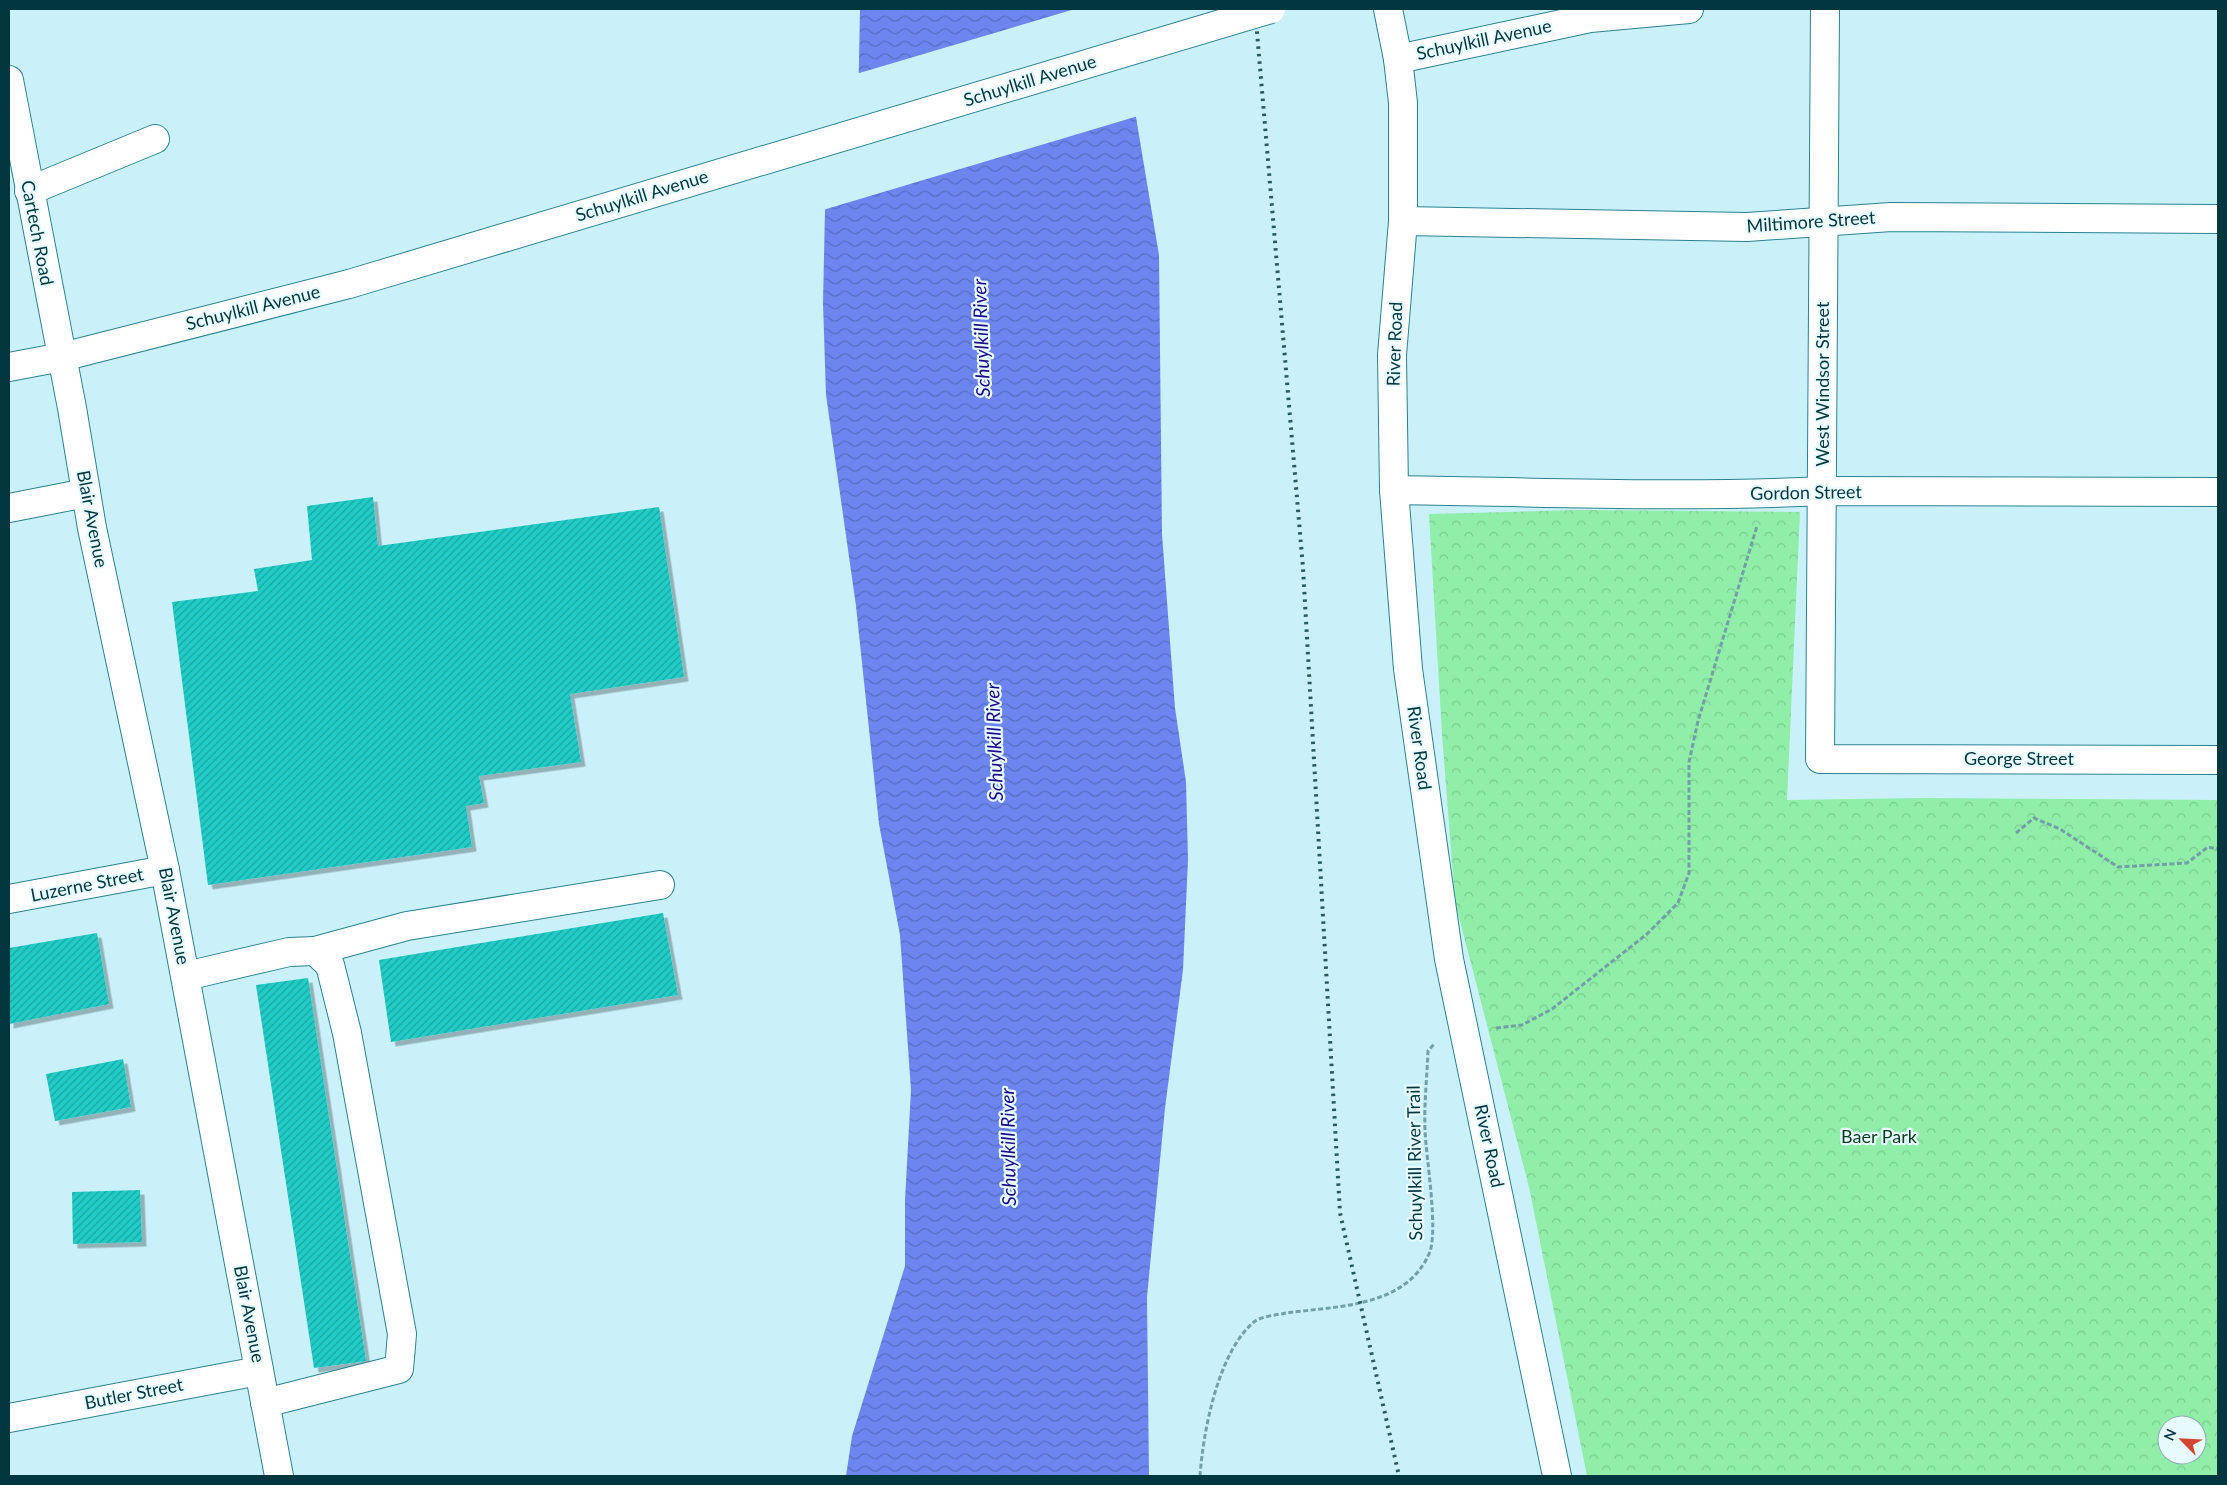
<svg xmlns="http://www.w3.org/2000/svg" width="2227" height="1485" font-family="Lato,sans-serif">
  <defs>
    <pattern id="park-crowns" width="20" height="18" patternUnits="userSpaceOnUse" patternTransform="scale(1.25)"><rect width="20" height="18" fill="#90eea8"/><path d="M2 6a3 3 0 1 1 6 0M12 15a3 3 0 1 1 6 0" fill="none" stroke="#7bcd92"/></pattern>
    <pattern id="water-waves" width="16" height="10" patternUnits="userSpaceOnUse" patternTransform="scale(1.25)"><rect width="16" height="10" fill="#6d86ef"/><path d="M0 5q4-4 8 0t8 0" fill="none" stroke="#576ec3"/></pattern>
    <pattern id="building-hatch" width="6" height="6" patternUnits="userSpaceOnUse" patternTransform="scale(1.25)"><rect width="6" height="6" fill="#21ccc6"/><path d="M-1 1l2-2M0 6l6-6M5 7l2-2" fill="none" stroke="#1ba6a2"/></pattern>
    <filter id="shadow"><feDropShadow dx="4.5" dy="4.5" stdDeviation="0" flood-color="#0004"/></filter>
  </defs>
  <rect width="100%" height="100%" fill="#caf1f9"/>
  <path fill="url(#park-crowns)" fill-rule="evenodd" d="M 1579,510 L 1800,512 L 1787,800 L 1923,798 L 2218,800 L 2218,1476 L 1587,1476 L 1529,1187 L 1455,902 L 1442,734 L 1429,514 ZM 2167,1425 L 2197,1425 L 2197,1455 L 2167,1455 Z"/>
  <path fill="url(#water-waves)" d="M 860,9 L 1122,9 L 1127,63 L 1159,255 L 1162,534 L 1175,708 L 1186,782 L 1188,860 L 1183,970 L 1165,1108 L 1147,1297 L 1149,1476 L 846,1476 L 852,1436 L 905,1266 L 905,1200 L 911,1090 L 900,935 L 879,824 L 856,606 L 826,395 L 823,303 L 825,209 L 834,181 L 852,141 L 858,111 Z"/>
  <path fill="#caf1f9" d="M 1075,9 L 1124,9 L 1138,116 L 823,210 L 832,180 L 849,140 L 856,111 L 856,74 Z"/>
  <g fill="url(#building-hatch)" filter="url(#shadow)">
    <path d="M 373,497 L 378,546 L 659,507 L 684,677 L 570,694 L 581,762 L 479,776 L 484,803 L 466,806 L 472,847 L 208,885 L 172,602 L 258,591 L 254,569 L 312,560 L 307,506 Z"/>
    <path d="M 663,913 L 678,995 L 391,1042 L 379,960 Z"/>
    <path d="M 97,933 L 109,1004 L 9,1024 L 9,948 Z"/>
    <path d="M 308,978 L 366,1361 L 314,1368 L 256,985 Z"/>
    <path d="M 123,1059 L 131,1107 L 55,1121 L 46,1074 Z"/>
    <path d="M 140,1190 L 142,1242 L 73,1244 L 72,1192 Z"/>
  </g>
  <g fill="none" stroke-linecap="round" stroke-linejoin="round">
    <g stroke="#2a8291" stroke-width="30">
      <g id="minor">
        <path d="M 1388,9 L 1398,59 L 1403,103 L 1403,221 L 1392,355 L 1394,490 L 1408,669 L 1449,959 L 1557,1476"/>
        <path d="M 1825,9 L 1820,759 L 2218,760"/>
        <path d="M 1398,59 L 1590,18 L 1689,9"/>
        <path d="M 9,80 L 72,408 L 92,528 L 165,870 L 279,1476"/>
        <path d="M 29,191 L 155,139"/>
        <path d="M 1403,221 L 1747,227 L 1891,217 L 2218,219"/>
        <path d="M 1394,490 C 1537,492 1680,498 1822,491 L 2218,492"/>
        <path d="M 9,508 L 86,493"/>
        <path d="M 9,899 L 165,870"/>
        <path d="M 315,951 L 407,926 L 660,885"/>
        <path d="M 186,976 L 289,952 L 315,951 L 330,965 L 347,1033 L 402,1334 L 399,1369 L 265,1403"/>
        <path d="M 9,1418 L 259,1371"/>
      </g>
    </g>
    <g stroke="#2a8291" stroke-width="30">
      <path id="major" d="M 9,367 L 62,357 L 349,284"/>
    </g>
    <g stroke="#739fa8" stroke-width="3" stroke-dasharray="5 2.5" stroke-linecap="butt">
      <path d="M 2016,833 L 2034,818 L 2060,829 L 2118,867 L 2187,863 L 2208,847 L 2218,849"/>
      <path d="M 1496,1028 L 1522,1025 L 1552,1009 L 1647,934 L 1678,903 L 1689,873 L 1689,762 L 1698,721 L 1757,526"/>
      <path d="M 1200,1476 C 1203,1432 1218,1352 1254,1322 C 1261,1316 1277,1315 1286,1313 C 1336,1306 1405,1308 1429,1254 C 1439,1232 1426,1158 1425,1130 C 1424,1104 1427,1077 1428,1051 L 1434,1044"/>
    </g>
    <use href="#minor" stroke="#fff" stroke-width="28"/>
    <use href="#major" stroke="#fff" stroke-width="28"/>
    <path stroke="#285962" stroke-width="4" stroke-dasharray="2.5 5" stroke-linecap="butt" d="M 1255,9 L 1303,568 L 1340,1213 L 1399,1476"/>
    <g stroke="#2a8291" stroke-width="30" stroke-linecap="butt">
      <path id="major-bridge" d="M 349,284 L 1271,9"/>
    </g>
    <use href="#major-bridge" stroke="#fff" stroke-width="28"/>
  </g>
  <g text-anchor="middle" stroke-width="4.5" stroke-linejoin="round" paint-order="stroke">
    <g font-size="18" fill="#033740" stroke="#e7fbfe">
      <text transform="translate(1484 40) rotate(-12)" y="6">Schuylkill Avenue</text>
      <text transform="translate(1030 81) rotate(-17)" y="6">Schuylkill Avenue</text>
      <text transform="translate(642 196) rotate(-17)" y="6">Schuylkill Avenue</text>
      <text transform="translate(1811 222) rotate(-4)" y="6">Miltimore Street</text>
      <text transform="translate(37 233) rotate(79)" y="6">Cartech Road</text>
      <text transform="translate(253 308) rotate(-14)" y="6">Schuylkill Avenue</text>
      <text transform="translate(1395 344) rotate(-88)" y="6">River Road</text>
      <text transform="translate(1823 384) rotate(-90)" y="6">West Windsor Street</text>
      <text transform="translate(1806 493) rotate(-1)" y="6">Gordon Street</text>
      <text transform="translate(92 519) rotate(79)" y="6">Blair Avenue</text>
      <text transform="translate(1419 748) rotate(82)" y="6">River Road</text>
      <text x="2019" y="765">George Street</text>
      <text transform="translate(87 885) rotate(-11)" y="6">Luzerne Street</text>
      <text transform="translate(174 916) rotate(79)" y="6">Blair Avenue</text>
      <text transform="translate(1489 1146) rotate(78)" y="6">River Road</text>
      <text transform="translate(1415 1163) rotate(-91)" y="6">Schuylkill River Trail</text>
      <text transform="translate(249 1314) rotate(79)" y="6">Blair Avenue</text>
      <text transform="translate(134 1394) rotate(-11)" y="6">Butler Street</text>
    </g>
    <g font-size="18" fill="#0b3d1d" stroke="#e7fbfe">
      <text x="1879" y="1143">Baer Park</text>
    </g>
    <g font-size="19" font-style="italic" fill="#19078a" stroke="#e7fbfe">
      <text transform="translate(981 338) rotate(-92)" y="7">Schuylkill River</text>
      <text transform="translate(994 742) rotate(-92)" y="7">Schuylkill River</text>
      <text transform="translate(1008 1147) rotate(-91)" y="7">Schuylkill River</text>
    </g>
  </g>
  <rect width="2227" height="1485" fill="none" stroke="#033740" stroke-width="20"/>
  <g transform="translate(2182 1440) rotate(294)"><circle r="24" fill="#e7fbfe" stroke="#8cadb2"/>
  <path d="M0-4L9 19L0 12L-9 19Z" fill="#d24631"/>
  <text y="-8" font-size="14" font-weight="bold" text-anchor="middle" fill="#033740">N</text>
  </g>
</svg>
